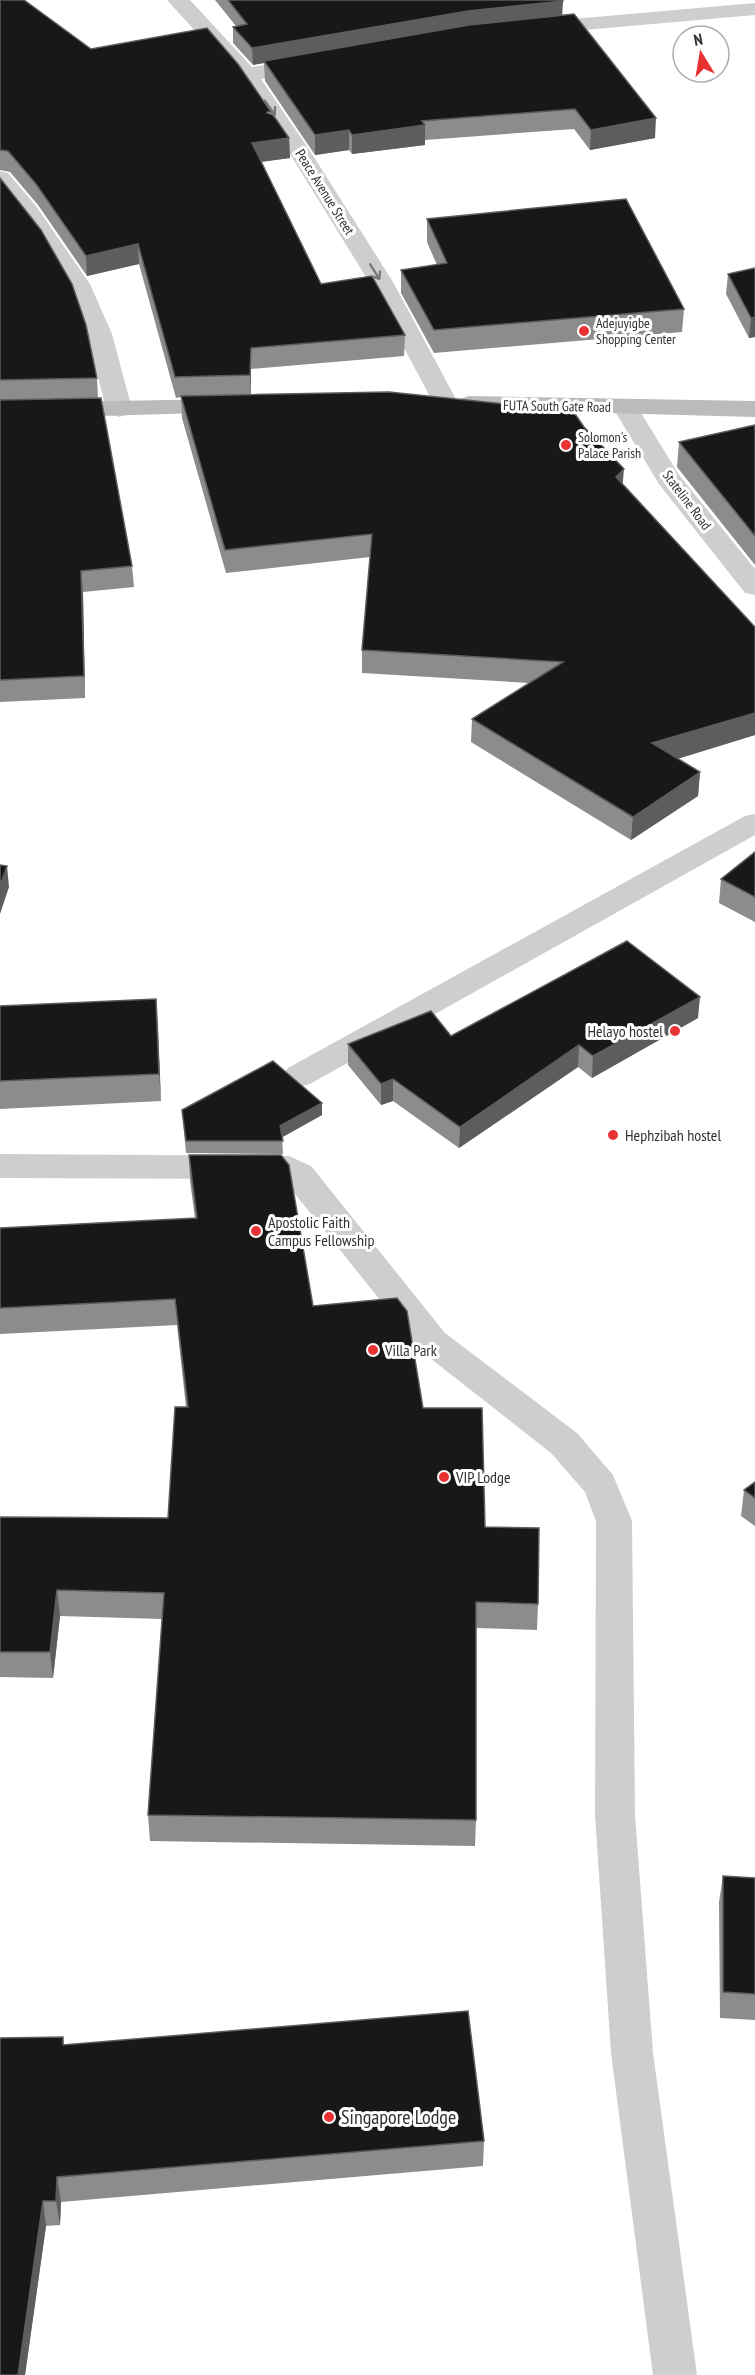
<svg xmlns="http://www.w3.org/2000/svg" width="755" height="2375" font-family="'PT Sans Narrow',sans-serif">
  <rect width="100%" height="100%" fill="#fff"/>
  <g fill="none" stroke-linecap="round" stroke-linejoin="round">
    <g fill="#cecece" fill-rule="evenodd">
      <path d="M 167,0 L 190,0 L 252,67 L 310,57 L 318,59 L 321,64 L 318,69 L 261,79 L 312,154 L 393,282 L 458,403 L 454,408 L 445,411 L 436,408 L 369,282 L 290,154 L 239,79 Z"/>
      <path d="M 755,3 L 755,15 L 539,34 L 531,33 L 528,28 L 531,23 L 539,22 Z"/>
      <path d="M 0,171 L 8,173 L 36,206 L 90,284 L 112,334 L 132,409 L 128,414 L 119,417 L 110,414 L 106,409 L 90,345 L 76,304 L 44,249 L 0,192 Z"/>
      <path d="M 755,814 L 755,835 L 310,1084 L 299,1087 L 288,1084 L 283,1076 L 288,1068 L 745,816 Z"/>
      <path d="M 0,1154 L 289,1156 L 311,1166 L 445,1333 L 577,1433 L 613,1475 L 632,1521 L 635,1815 L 653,2053 L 697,2375 L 653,2375 L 611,2053 L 595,1815 L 596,1521 L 585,1492 L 551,1453 L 421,1351 L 283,1179 L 0,1178 Z"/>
    </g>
    <path fill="#cecece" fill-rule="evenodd" d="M 626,400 L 635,403 L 679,475 L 755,569 L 755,595 L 745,593 L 659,484 L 613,408 L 617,403 Z"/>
    <g fill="#bbb" fill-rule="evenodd">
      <path d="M 469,396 L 755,401 L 755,417 L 460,409 L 456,404 L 460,399 Z"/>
      <path d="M 225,399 L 234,402 L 238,407 L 234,412 L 0,419 L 0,403 Z"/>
    </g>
  </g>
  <g fill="#8c8c8c">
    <path d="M 0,0 L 91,49 L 289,138 L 290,158 L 261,162 L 321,284 L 405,335 L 404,356 L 251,369 L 251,394 L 623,484 L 755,627 L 755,735 L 677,759 L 700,772 L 698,796 L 631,840 L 471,742 L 472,719 L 529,683 L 362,673 L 362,650 L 370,557 L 226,573 L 182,418 L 181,397 L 176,398 L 139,264 L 87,276 L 38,205 L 10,172 L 0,170 Z"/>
    <path d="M 215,0 L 562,0 L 562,15 L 655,138 L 590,150 L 574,129 L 425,140 L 425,145 L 352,154 L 349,150 L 315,155 L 265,81 L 264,63 L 253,65 L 233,43 L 233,27 L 236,26 Z"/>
    <path d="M 0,178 L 97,378 L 98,398 L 132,566 L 134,587 L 83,592 L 85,698 L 0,702 Z"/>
    <path d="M 427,219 L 684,309 L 682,332 L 434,353 L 401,293 L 401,270 L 437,265 L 427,242 Z"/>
    <path d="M 755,268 L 755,337 L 749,338 L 726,294 L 728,274 Z"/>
    <path d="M 755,425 L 755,565 L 677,467 L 679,442 Z"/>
    <path d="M 755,852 L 755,922 L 719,903 L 721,879 Z"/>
    <path d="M 156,999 L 161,1101 L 0,1109 L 0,1006 Z"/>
    <path d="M 698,1018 L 592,1078 L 578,1067 L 459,1148 L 393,1101 L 381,1105 L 348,1065 L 348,1044 Z"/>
    <path d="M 182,1110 L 322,1115 L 282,1137 L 283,1154 L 186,1153 Z"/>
    <path d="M 189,1155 L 313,1306 L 423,1408 L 485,1527 L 538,1604 L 537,1630 L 476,1628 L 476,1820 L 475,1846 L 150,1841 L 148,1815 L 162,1619 L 60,1616 L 53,1678 L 0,1677 L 0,1517 L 168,1518 L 186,1407 L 177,1325 L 0,1334 L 0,1228 L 195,1218 L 190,1181 Z"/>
    <path d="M 755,1482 L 755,1526 L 741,1516 L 744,1490 Z"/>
    <path d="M 723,1876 L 755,1878 L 755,2020 L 720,2018 L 719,1902 Z"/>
    <path d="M 63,2037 L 64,2044 L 484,2141 L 483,2166 L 61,2202 L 60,2225 L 46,2226 L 25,2375 L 0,2375 Z"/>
  </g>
  <g fill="#5d5d5d">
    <path d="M 563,1 L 562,18 L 468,28 L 253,65 L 252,48 L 468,11 Z"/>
    <path d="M 656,118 L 655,138 L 590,150 L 591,130 Z"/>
    <path d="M 425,125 L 425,145 L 352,154 L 352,135 Z"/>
    <path d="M 349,130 L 349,150 L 315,155 L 315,135 Z"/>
    <path d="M 289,138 L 290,158 L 252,163 L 252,143 Z"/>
    <path d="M 138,244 L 139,264 L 87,276 L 86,256 Z"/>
    <path d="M 755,317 L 755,337 L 749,338 L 751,318 Z"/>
    <path d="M 251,348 L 251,396 L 250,375 Z"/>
    <path d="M 624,469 L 622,492 L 616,477 Z"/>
    <path d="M 81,571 L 83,592 L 85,698 L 84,676 Z"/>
    <path d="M 755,713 L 755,735 L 651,767 L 652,743 Z"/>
    <path d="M 700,772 L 698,796 L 631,840 L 633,817 Z"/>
    <path d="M 7,866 L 9,887 L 0,914 L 0,886 Z"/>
    <path d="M 700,997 L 698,1018 L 592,1078 L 593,1056 Z"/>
    <path d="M 156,999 L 158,1026 L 161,1101 L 159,1074 Z"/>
    <path d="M 579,1045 L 578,1067 L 459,1148 L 460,1127 Z"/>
    <path d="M 393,1079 L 393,1101 L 381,1105 L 381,1084 Z"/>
    <path d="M 322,1103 L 322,1115 L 281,1138 L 280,1126 Z"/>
    <path d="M 57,1590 L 60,1616 L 53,1678 L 50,1652 Z"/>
    <path d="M 57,2177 L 61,2202 L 60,2225 L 56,2201 Z"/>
    <path d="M 43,2201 L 46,2226 L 25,2375 L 18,2375 Z"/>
  </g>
  <g fill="#181818" stroke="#5d5d5d" stroke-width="1.5">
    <path d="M 0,0 L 24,0 L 91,49 L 207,28 L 238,64 L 289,138 L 252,143 L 321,284 L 372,276 L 405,335 L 251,348 L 250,375 L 175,377 L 138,244 L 86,256 L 36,184 L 8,151 L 0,150 Z"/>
    <path d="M 228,0 L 562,0 L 563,1 L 468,11 L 252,48 L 233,27 L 247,24 Z"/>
    <path d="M 574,14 L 656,118 L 591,130 L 575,109 L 422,121 L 425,125 L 352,135 L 349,130 L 315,135 L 264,61 L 469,25 Z"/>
    <path d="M 0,178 L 41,230 L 72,284 L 86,325 L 97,378 L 0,380 Z"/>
    <path d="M 626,199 L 684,309 L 434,330 L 401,270 L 447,263 L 427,219 Z"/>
    <path d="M 755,268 L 755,317 L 751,318 L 728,274 Z"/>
    <path d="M 389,392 L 573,411 L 584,427 L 624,469 L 616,477 L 755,627 L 755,713 L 652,743 L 700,772 L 633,817 L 472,719 L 563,662 L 362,650 L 372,534 L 225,550 L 181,396 Z"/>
    <path d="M 101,398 L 132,566 L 81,571 L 84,676 L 0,680 L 0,400 Z"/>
    <path d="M 755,425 L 755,536 L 679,442 Z"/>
    <path d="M 755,852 L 755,897 L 721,879 Z"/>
    <path d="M 0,865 L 7,866 L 0,886 Z"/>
    <path d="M 627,941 L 700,997 L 593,1056 L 579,1045 L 460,1127 L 393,1079 L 381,1084 L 348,1044 L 431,1011 L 451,1036 Z"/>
    <path d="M 156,999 L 159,1074 L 0,1081 L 0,1006 Z"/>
    <path d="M 273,1061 L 322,1103 L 280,1126 L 283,1141 L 186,1141 L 182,1110 Z"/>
    <path d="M 189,1155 L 281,1155 L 289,1165 L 313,1306 L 397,1298 L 407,1311 L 423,1408 L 482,1408 L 485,1527 L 539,1528 L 538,1604 L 476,1602 L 476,1820 L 148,1815 L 164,1593 L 57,1590 L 50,1652 L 0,1652 L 0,1517 L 168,1518 L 175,1407 L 188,1407 L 175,1299 L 0,1308 L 0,1228 L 197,1218 Z"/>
    <path d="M 755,1482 L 755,1498 L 744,1490 Z"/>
    <path d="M 723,1876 L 755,1878 L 755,1994 L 723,1992 Z"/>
    <path d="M 468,2011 L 484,2141 L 57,2177 L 56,2201 L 43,2201 L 18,2375 L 0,2375 L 0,2038 L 63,2037 L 63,2045 Z"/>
  </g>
  <defs><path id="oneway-shaft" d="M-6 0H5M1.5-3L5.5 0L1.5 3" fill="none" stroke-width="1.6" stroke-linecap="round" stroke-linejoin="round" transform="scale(1.5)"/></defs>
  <g stroke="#787878">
    <use href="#oneway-shaft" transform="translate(270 108) rotate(55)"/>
    <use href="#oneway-shaft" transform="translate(375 272) rotate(58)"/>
  </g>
  <g fill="#e93234" stroke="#fff" stroke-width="2">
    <circle cx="584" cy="331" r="6"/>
    <circle cx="566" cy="445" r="6"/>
    <circle cx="675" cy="1031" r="6"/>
    <circle cx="613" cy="1135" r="6"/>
    <circle cx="256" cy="1231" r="6"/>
    <circle cx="373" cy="1350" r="6"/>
    <circle cx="444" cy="1477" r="6"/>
    <circle cx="329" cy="2117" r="6"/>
  </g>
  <g text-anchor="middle" stroke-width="6" stroke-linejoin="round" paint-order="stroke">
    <g font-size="14" fill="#313131" stroke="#fff">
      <text transform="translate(325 192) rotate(58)" y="5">Peace Avenue Street</text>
      <text transform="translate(557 406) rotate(1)" y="5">FUTA South Gate Road</text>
      <text transform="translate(687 500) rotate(53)" y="5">Stateline Road</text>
    </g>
    <g font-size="14" fill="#313131" stroke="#fff" text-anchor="start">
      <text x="596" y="328">Adejuyigbe<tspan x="596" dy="16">Shopping Center</tspan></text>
      <text x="578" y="442">Solomon's<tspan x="578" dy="16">Palace Parish</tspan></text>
    </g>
    <g font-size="16" fill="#313131" stroke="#fff" text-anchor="start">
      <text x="663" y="1037" text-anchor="end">Helayo hostel</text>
      <text x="625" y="1141">Hephzibah hostel</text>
      <text x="268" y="1228">Apostolic Faith<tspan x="268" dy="18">Campus Fellowship</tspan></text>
      <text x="385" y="1356">Villa Park</text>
      <text x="456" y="1483">VIP Lodge</text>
    </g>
    <g font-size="20" fill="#313131" stroke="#fff" text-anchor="start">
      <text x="341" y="2124">Singapore Lodge</text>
    </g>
  </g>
  <g transform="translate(701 54) rotate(349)"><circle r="28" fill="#ffffff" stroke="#adadad" stroke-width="1.5"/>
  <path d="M0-4.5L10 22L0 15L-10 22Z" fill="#e93234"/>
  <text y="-9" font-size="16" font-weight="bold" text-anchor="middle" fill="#313131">N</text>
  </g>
</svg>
